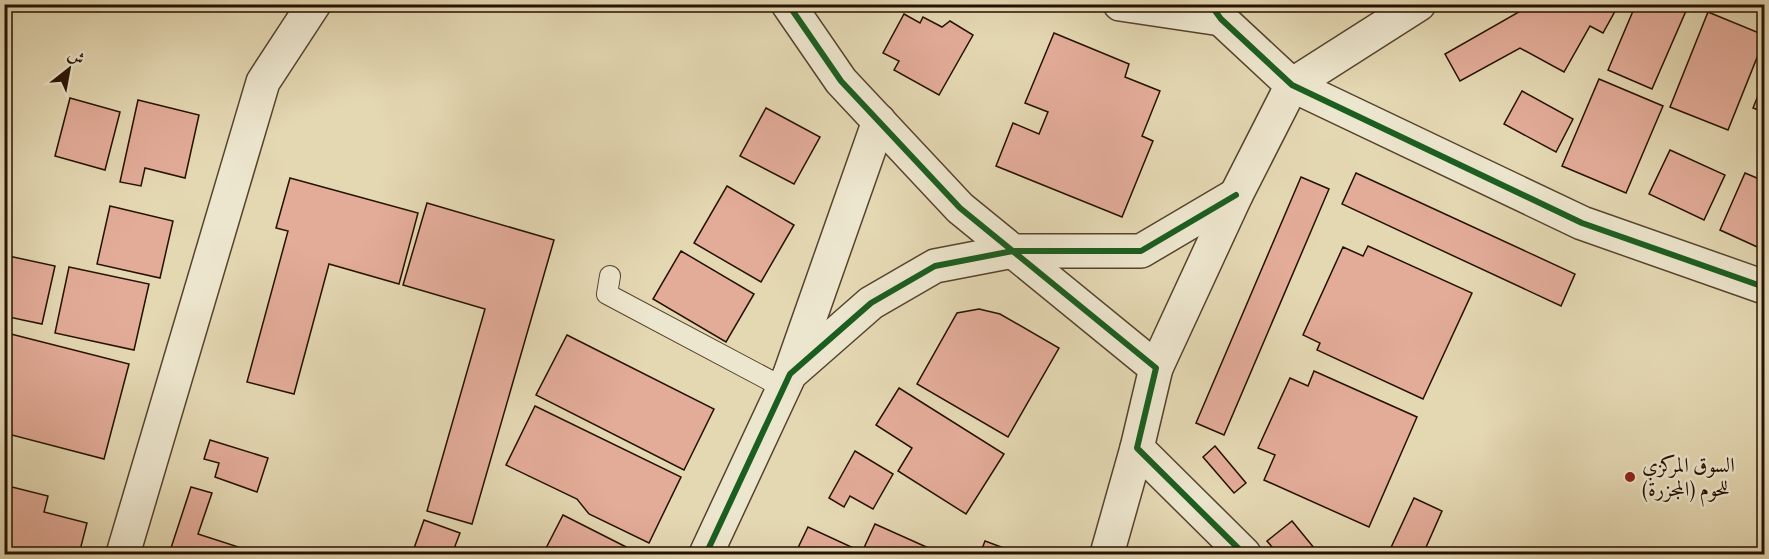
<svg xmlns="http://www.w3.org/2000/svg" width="1769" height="559" font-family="Vollkorn,Amiri,serif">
  <rect width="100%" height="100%" fill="#e4d8b3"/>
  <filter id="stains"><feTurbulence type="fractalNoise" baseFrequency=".00333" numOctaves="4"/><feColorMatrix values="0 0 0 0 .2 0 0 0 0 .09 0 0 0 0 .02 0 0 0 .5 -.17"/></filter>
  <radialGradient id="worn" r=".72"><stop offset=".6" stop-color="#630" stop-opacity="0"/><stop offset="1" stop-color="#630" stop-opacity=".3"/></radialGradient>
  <g fill="#e3ac99" stroke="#251100" stroke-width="1.5">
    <path d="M 1533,4 L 1619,4 L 1603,33 L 1590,26 L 1564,72 L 1520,48 L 1460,81 L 1445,54 Z"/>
    <path d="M 1636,4 L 1689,4 L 1652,89 L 1608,70 Z"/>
    <path d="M 1708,12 L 1764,35 L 1764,40 L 1728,130 L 1670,107 Z"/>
    <path d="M 904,14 L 920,23 L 923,17 L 942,27 L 950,21 L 973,35 L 939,95 L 894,70 L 899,61 L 883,53 Z"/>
    <path d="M 1054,33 L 1129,64 L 1125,77 L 1160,91 L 1142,136 L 1153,141 L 1122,217 L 996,166 L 1013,123 L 1039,134 L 1048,112 L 1025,103 Z"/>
    <path d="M 1599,79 L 1663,106 L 1626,193 L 1562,166 Z"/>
    <path d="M 1764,81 L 1764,112 L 1753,108 Z"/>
    <path d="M 1522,91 L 1573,119 L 1556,152 L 1504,124 Z"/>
    <path d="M 70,98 L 120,112 L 105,170 L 55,156 Z"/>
    <path d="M 138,100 L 199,115 L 185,178 L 145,168 L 141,186 L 120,182 Z"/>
    <path d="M 766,108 L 820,137 L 794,184 L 740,156 Z"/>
    <path d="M 1670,150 L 1725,175 L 1704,220 L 1649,194 Z"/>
    <path d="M 1356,173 L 1575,274 L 1561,306 L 1342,204 Z"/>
    <path d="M 1745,173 L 1764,181 L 1764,250 L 1720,230 Z"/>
    <path d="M 1301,177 L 1329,189 L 1224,435 L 1196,423 Z"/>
    <path d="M 290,178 L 418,213 L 399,284 L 329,264 L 294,394 L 247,382 L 288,231 L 276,228 Z"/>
    <path d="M 727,186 L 794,225 L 761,282 L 694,243 Z"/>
    <path d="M 427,203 L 554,240 L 472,524 L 427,511 L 485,309 L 403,285 Z"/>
    <path d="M 110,206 L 173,221 L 160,278 L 97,264 Z"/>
    <path d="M 1368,246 L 1472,293 L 1423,399 L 1317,350 L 1320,343 L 1303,335 L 1343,247 L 1363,256 Z"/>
    <path d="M 681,251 L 754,294 L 726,342 L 653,299 Z"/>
    <path d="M 4,255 L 55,266 L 42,324 L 4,316 Z"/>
    <path d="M 69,267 L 149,284 L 134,350 L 55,333 Z"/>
    <path d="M 979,309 L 1000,314 L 1059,348 L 1008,437 L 917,384 L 957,313 Z"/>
    <path d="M 7,333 L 129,364 L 104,459 L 4,433 L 4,344 Z"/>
    <path d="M 567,335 L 714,409 L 684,470 L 536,395 Z"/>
    <path d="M 1314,371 L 1417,417 L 1369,527 L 1264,480 L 1275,455 L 1258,448 L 1290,378 L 1308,386 Z"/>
    <path d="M 899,388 L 1004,454 L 966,514 L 898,471 L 912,448 L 876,425 Z"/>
    <path d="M 535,406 L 681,477 L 649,543 L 589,514 L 577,499 L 506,465 Z"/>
    <path d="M 210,440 L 268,458 L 257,492 L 215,477 L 219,463 L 204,459 Z"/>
    <path d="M 1215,446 L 1246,483 L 1234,493 L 1203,457 Z"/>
    <path d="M 855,451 L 893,474 L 873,509 L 850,496 L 844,507 L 829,498 Z"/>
    <path d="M 4,485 L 48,496 L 44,512 L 87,523 L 79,554 L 4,554 Z"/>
    <path d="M 191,487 L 212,493 L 198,534 L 260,554 L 169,554 Z"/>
    <path d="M 1414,498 L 1442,511 L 1423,554 L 1388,554 Z"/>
    <path d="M 563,515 L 640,554 L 543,554 Z"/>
    <path d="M 424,520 L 460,533 L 452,554 L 412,554 Z"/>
    <path d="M 1292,521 L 1319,554 L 1278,554 L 1267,541 Z"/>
    <path d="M 875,524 L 942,554 L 795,554 L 808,527 L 862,552 Z"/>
    <path d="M 985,541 L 1020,554 L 980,554 Z"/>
  </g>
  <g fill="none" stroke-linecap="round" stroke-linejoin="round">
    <g stroke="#55432d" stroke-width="22">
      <path id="lane" d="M 610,276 L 607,294 L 784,388"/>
    </g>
    <g stroke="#55432d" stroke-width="36">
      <g id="street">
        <path d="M 788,4 L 841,81 L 960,208 L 1156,368 L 1137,448 L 1244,554"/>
        <path d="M 1120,4 L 1221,19"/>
        <path d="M 1210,4 L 1221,19 L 1292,85 L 1582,223 L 1764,287"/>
        <path d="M 1156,368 L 1236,195 L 1292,85 L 1419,4"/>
        <path d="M 791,371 L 879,121"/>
        <path d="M 123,554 L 263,82 L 314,4"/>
        <path d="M 706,554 L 790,374 L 871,303 L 935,266 L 1013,251 L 1141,251 L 1236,195"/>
        <path d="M 1107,554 L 1137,448"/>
      </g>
    </g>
    <use href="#lane" stroke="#ede6ce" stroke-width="20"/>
    <use href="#street" stroke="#ede6ce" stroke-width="33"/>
    <g stroke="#ede6ce" stroke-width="10">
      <g id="cycleway">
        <path d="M 788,4 L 841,81 L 960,208 L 1156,368 L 1137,448 L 1244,554"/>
        <path d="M 1210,4 L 1221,19 L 1292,85 L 1582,223 L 1764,287"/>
        <path d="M 706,554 L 790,374 L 871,303 L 935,266 L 1013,251 L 1141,251 L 1236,195"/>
      </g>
    </g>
    <use href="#cycleway" stroke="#1b5e20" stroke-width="6"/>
  </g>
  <circle fill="#8f2418" stroke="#ede6ce" stroke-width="2" cx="1630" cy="477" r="6"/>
  <g text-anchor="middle" stroke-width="5" stroke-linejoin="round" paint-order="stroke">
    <g font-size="21" fill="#251100" stroke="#ede6ce" text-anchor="start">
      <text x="1642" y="472">السوق المركزي<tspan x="1642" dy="24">للحوم (المجزرة)</tspan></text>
    </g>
  </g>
  <rect width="1769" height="559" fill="none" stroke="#e4d8b3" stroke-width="24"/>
  <rect x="6" y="6" width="1757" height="547" fill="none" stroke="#251100" stroke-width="3"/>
  <rect x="12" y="12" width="1745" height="535" fill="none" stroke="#251100" stroke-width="1.5"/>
  <g transform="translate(69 69) rotate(31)" stroke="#ede6ce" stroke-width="4.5" paint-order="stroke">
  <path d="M0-4.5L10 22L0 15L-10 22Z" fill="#251100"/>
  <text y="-9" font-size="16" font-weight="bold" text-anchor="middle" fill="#251100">ش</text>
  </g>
  <rect width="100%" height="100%" filter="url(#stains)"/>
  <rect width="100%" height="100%" fill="url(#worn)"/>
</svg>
